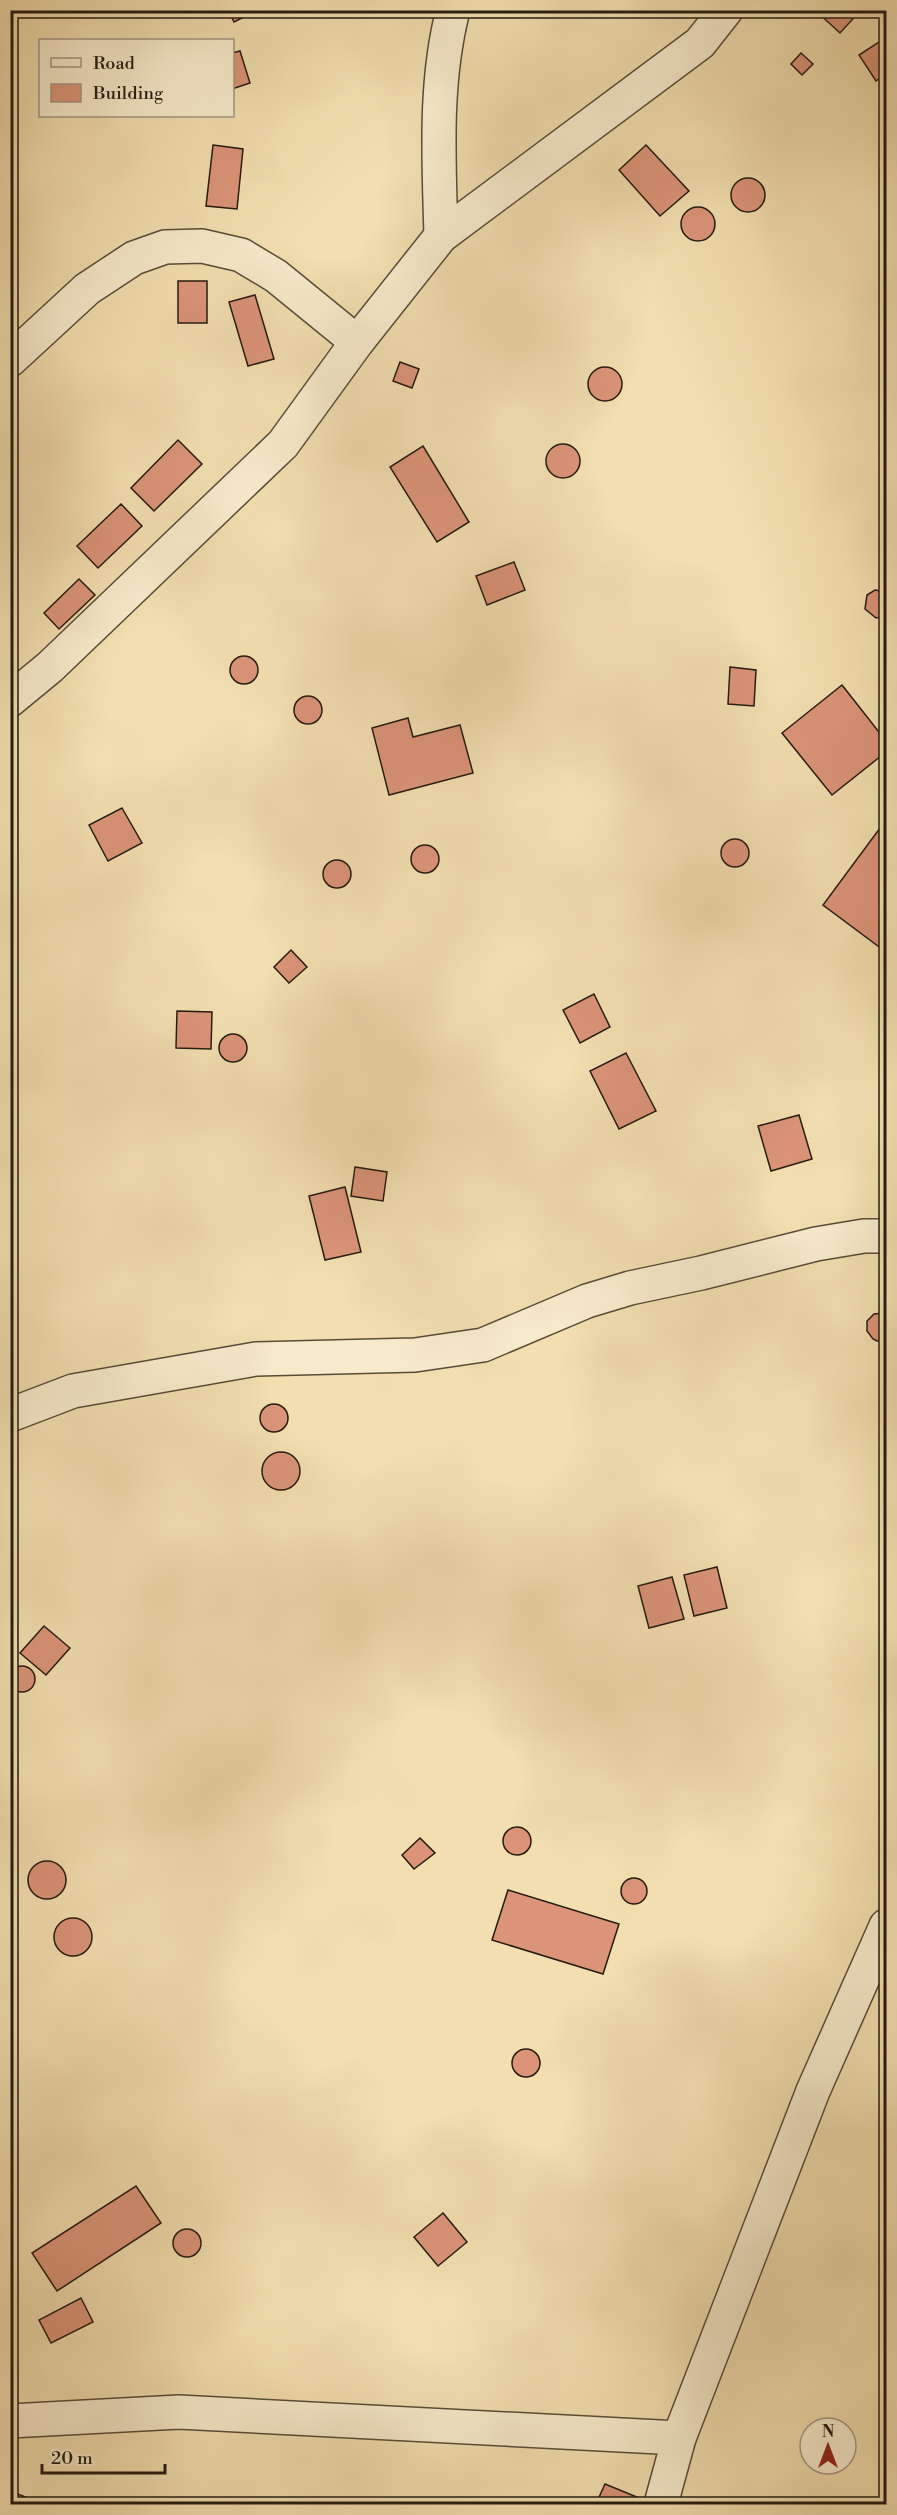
<svg xmlns="http://www.w3.org/2000/svg" width="897" height="2515" font-family="'Libre Bodoni',serif">
  <rect width="100%" height="100%" fill="#f2deaf"/>
  <filter id="stains"><feTurbulence type="fractalNoise" baseFrequency=".00333" numOctaves="4"/><feColorMatrix values="0 0 0 0 .2 0 0 0 0 .09 0 0 0 0 .02 0 0 0 .5 -.17"/></filter>
  <radialGradient id="worn" r=".72"><stop offset=".6" stop-color="#630" stop-opacity="0"/><stop offset="1" stop-color="#630" stop-opacity=".3"/></radialGradient>
  <g fill="#db9478" stroke="#251b11" stroke-width="1.5">
    <path d="M 228,10 L 251,10 L 252,13 L 234,22 Z"/>
    <path d="M 815,10 L 861,10 L 840,33 Z"/>
    <path d="M 882,40 L 886,47 L 886,74 L 876,81 L 859,55 Z"/>
    <path d="M 240,51 L 250,83 L 232,89 L 232,53 Z"/>
    <path d="M 801,53 L 813,64 L 802,75 L 791,64 Z"/>
    <path d="M 213,145 L 243,149 L 237,209 L 206,206 Z"/>
    <path d="M 646,145 L 689,191 L 660,216 L 619,170 Z"/>
    <circle cx="748" cy="195" r="17"/>
    <circle cx="698" cy="224" r="17"/>
    <rect x="178" y="281" width="29" height="42"/>
    <path d="M 255,295 L 274,359 L 248,366 L 229,302 Z"/>
    <path d="M 400,362 L 419,369 L 412,388 L 393,381 Z"/>
    <circle cx="605" cy="384" r="17"/>
    <path d="M 178,440 L 202,464 L 154,511 L 131,488 Z"/>
    <circle cx="563" cy="461" r="17"/>
    <path d="M 423,446 L 469,522 L 437,542 L 390,467 Z"/>
    <path d="M 121,504 L 142,526 L 98,568 L 77,546 Z"/>
    <path d="M 514,562 L 525,590 L 487,605 L 476,576 Z"/>
    <path d="M 79,579 L 95,595 L 59,629 L 44,613 Z"/>
    <path d="M 875,590 L 886,592 L 886,616 L 876,618 L 865,609 L 867,595 Z"/>
    <circle cx="244" cy="670" r="14"/>
    <path d="M 730,667 L 756,670 L 754,706 L 728,704 Z"/>
    <path d="M 842,685 L 886,741 L 886,752 L 832,795 L 782,733 Z"/>
    <circle cx="308" cy="710" r="14"/>
    <path d="M 408,718 L 413,737 L 460,725 L 473,773 L 389,795 L 372,728 Z"/>
    <path d="M 122,808 L 142,843 L 108,861 L 89,825 Z"/>
    <path d="M 883,824 L 886,826 L 886,952 L 823,905 Z"/>
    <circle cx="735" cy="853" r="14"/>
    <circle cx="425" cy="859" r="14"/>
    <circle cx="337" cy="874" r="14"/>
    <path d="M 291,950 L 307,967 L 289,983 L 274,967 Z"/>
    <path d="M 594,994 L 610,1027 L 580,1043 L 563,1010 Z"/>
    <path d="M 177,1011 L 212,1012 L 211,1049 L 176,1048 Z"/>
    <circle cx="233" cy="1048" r="14"/>
    <path d="M 626,1053 L 656,1111 L 619,1129 L 590,1071 Z"/>
    <path d="M 799,1115 L 812,1159 L 771,1171 L 758,1126 Z"/>
    <path d="M 355,1167 L 387,1172 L 383,1201 L 351,1196 Z"/>
    <path d="M 345,1187 L 361,1252 L 325,1260 L 309,1196 Z"/>
    <path d="M 884,1313 L 886,1314 L 886,1340 L 877,1341 L 873,1339 L 867,1331 L 867,1321 L 874,1314 Z"/>
    <circle cx="274" cy="1418" r="14"/>
    <circle cx="281" cy="1471" r="19"/>
    <path d="M 717,1567 L 727,1608 L 694,1616 L 684,1575 Z"/>
    <path d="M 672,1577 L 684,1619 L 649,1628 L 638,1586 Z"/>
    <path d="M 44,1626 L 70,1648 L 46,1675 L 20,1653 Z"/>
    <circle cx="22" cy="1679" r="13"/>
    <circle cx="517" cy="1841" r="14"/>
    <path d="M 420,1838 L 435,1853 L 414,1869 L 402,1855 Z"/>
    <circle cx="47" cy="1880" r="19"/>
    <circle cx="634" cy="1891" r="13"/>
    <path d="M 508,1890 L 619,1924 L 603,1974 L 492,1940 Z"/>
    <circle cx="73" cy="1937" r="19"/>
    <circle cx="526" cy="2063" r="14"/>
    <path d="M 136,2186 L 161,2223 L 57,2291 L 32,2253 Z"/>
    <path d="M 443,2213 L 467,2242 L 438,2266 L 414,2237 Z"/>
    <circle cx="187" cy="2243" r="14"/>
    <path d="M 81,2298 L 93,2322 L 51,2343 L 39,2320 Z"/>
    <path d="M 605,2484 L 649,2502 L 649,2504 L 596,2504 Z"/>
    <path d="M 10,2491 L 43,2504 L 10,2504 Z"/>
  </g>
  <g fill="none" stroke-linecap="round" stroke-linejoin="round">
    <g stroke="#584c38" stroke-width="36">
      <g id="minor">
        <path d="M 441,236 C 439,161 434,84 453,10"/>
        <path d="M 10,360 L 87,289 L 134,258 L 165,247 L 202,246 L 241,255 L 276,276 L 357,342"/>
        <path d="M 10,700 L 50,667 L 283,444 L 357,342 L 441,236 L 700,43 L 726,10"/>
        <path d="M 10,1415 L 73,1391 L 256,1359 L 415,1355 L 483,1345 L 587,1301 L 630,1288 L 701,1273 L 816,1244 L 864,1236 L 886,1236"/>
        <path d="M 10,2421 L 179,2412 L 679,2438"/>
        <path d="M 661,2504 L 679,2438 L 813,2091 L 886,1926"/>
      </g>
    </g>
    <use href="#minor" stroke="#f7eacb" stroke-width="33"/>
  </g>
  <rect width="897" height="2515" fill="none" stroke="#f2deaf" stroke-width="36"/>
  <rect x="12" y="12" width="873" height="2491" fill="none" stroke="#251b11" stroke-width="3"/>
  <rect x="18" y="18" width="861" height="2479" fill="none" stroke="#251b11" stroke-width="1.5"/>
  <rect x="39" y="39" width="195" height="78" fill="#f7eacb" stroke="#a39781" stroke-width="1.5"/>
  <rect x="51" y="58" width="30" height="9" fill="#f7eacb" stroke="#a39781" stroke-width="1.5"/>
  <text x="93" y="69" font-size="18" fill="#251b11">Road</text>
  <rect x="51" y="84" width="30" height="18" fill="#db9478" stroke="#a39781" stroke-width="1.5"/>
  <text x="93" y="99" font-size="18" fill="#251b11">Building</text>
  <g transform="translate(828 2446)"><circle r="28" fill="#f7eacb" stroke="#a39781" stroke-width="1.5"/>
  <path d="M0-4.5L10 22L0 15L-10 22Z" fill="#8f2418"/>
  <text y="-9" font-size="16" font-weight="bold" text-anchor="middle" fill="#251b11">N</text>
  </g>
  <path d="M42 2464v9h123v-9" fill="none" stroke="#251b11" stroke-width="3"/>
  <text x="51" y="2464" font-size="18" fill="#251b11" stroke="#f7eacb" stroke-width="4.5" paint-order="stroke">20 m</text>
  <rect width="100%" height="100%" filter="url(#stains)"/>
  <rect width="100%" height="100%" fill="url(#worn)"/>
</svg>
